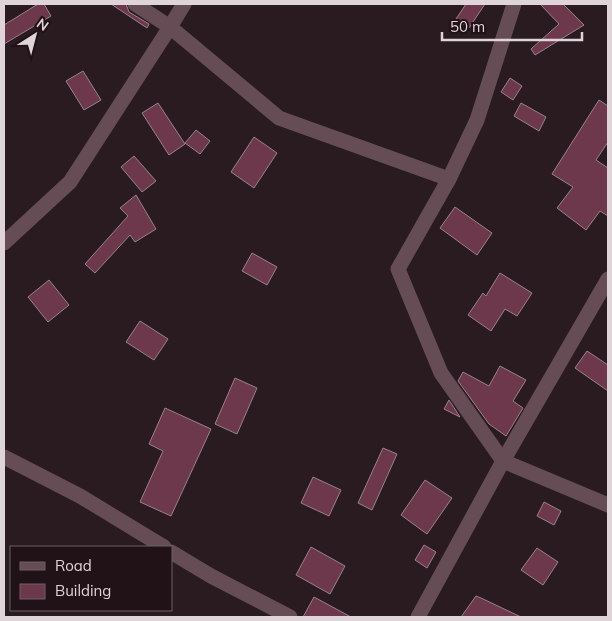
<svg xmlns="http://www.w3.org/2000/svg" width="612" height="621" font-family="Mulish,sans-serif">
  <rect width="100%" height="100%" fill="#291b20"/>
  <g fill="#6d384c" stroke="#968489">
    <path d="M 38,4 L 44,4 L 51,16 L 4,44 L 4,25 Z"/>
    <path d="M 111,4 L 126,4 L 129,12 L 149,24 L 147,28 Z"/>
    <path d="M 466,4 L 485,4 L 469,28 L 456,19 Z"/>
    <path d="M 540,4 L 563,4 L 584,25 L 535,55 L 531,49 L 559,24 Z"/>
    <path d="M 83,71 L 101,100 L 84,110 L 66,81 Z"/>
    <path d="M 510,78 L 522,86 L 513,100 L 501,92 Z"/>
    <path d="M 599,100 L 608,106 L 608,142 L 596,160 L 608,168 L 608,216 L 600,211 L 586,230 L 557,208 L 573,187 L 552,174 Z"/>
    <path d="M 158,103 L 185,144 L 169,155 L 142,113 Z"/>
    <path d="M 521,103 L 546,117 L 539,131 L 514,116 Z"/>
    <path d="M 196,130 L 210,141 L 200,154 L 185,143 Z"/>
    <path d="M 254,137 L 277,153 L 254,188 L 231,172 Z"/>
    <path d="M 134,156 L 156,181 L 142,192 L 121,167 Z"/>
    <path d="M 136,195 L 156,229 L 135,242 L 130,235 L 95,273 L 85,264 L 128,216 L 120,208 Z"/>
    <path d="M 455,207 L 492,233 L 477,255 L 440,228 Z"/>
    <path d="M 252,253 L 277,267 L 267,285 L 242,271 Z"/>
    <path d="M 500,273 L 532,293 L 517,316 L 505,309 L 491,331 L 468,315 L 483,293 L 486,296 Z"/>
    <path d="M 49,280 L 69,305 L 48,322 L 28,297 Z"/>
    <path d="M 140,321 L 168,339 L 154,360 L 126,342 Z"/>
    <path d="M 587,351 L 608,365 L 608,391 L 575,368 Z"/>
    <path d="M 500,366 L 526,380 L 513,401 L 523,408 L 506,436 L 489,424 L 458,381 L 463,372 L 489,386 Z"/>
    <path d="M 235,378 L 257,388 L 237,434 L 215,424 Z"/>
    <path d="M 449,400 L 460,417 L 444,409 Z"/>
    <path d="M 165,408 L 211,429 L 171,516 L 140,502 L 163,451 L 149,444 Z"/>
    <path d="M 383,448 L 397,454 L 372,510 L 358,503 Z"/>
    <path d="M 313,477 L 341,490 L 329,516 L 301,503 Z"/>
    <path d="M 425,480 L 452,498 L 427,534 L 401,515 Z"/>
    <path d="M 544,502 L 561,511 L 554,525 L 537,516 Z"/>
    <path d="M 424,545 L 436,552 L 427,568 L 415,560 Z"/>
    <path d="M 311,547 L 345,566 L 330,594 L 296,575 Z"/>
    <path d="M 537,548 L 558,562 L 543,585 L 521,570 Z"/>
    <path d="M 476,596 L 481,598 L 521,617 L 461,617 Z"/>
    <path d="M 314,597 L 351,617 L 303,617 Z"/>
  </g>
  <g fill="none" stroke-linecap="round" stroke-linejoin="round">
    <g stroke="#664d55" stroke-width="15">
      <path d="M 135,4 L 170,27 L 184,4"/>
      <path d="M 514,4 L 477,120 L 449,179 L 398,269 L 441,373 L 503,461 L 608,505"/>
      <path d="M 4,243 L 70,182 L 170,27 L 279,118 L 449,179"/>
      <path d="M 4,457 L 80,496 L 164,547"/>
      <path d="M 171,552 L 211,576 L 290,617"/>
      <path d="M 418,617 L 503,461 L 608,279"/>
    </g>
  </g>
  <rect width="612" height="621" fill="none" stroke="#dfd5d8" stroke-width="10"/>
  <rect x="10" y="546" width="162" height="65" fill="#201217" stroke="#6c6064"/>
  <rect x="20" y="562" width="25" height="8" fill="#664d55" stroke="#6c6064"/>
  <text x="55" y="571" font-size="15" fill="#dfd5d8">Road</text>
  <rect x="20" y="584" width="25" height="15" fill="#6d384c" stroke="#6c6064"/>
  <text x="55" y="596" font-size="15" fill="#dfd5d8">Building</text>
  <g transform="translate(35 35) rotate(36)" stroke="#201217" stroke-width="4" paint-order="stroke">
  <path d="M0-4L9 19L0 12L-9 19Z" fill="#dfd5d8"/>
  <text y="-8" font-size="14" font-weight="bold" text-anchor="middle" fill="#dfd5d8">N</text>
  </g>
  <path d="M442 32v8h140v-8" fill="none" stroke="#dfd5d8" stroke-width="2.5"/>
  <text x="450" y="32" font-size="15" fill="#dfd5d8" stroke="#201217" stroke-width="4" paint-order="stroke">50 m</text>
</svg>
